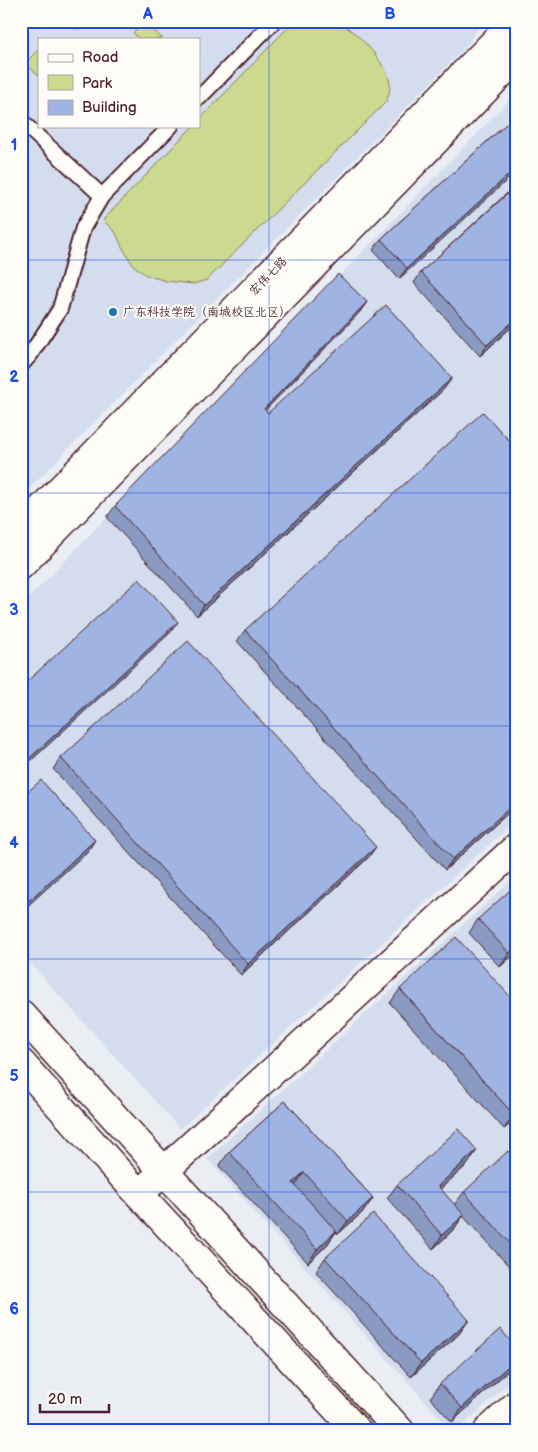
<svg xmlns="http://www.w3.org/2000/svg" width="538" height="1452" font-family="'Balsamiq Sans','LXGW WenKai TC',sans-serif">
  <rect width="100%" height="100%" fill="#eaeef3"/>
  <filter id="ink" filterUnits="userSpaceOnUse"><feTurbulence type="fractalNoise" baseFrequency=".02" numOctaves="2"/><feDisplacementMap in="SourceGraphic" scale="10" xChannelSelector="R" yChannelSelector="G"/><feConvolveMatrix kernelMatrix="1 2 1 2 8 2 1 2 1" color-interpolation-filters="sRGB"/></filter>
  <g filter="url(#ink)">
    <g fill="#d4ddee" fill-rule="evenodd">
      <path d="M 21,21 L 483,21 L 463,50 L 21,497 ZM 39,39 L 199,39 L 199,126 L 39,126 Z"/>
      <path d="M 517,92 L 517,819 L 180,1129 L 21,953 L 21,606 Z"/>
      <path d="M 517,875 L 517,1376 L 457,1431 L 452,1431 L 207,1159 Z"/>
    </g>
    <g fill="#cbda8e" stroke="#8a7c5c">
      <path d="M 144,21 L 163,39 L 139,39 L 133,33 Z"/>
      <path d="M 294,21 C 305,21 323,19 333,21 C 353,25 387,63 390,83 C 391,88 388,97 386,102 L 207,280 L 193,284 L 166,281 L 146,275 L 133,265 L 122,247 L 116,233 L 103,220 L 193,126 L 199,126 L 199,120 Z"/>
      <path d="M 39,49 L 39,76 L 25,63 Z"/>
    </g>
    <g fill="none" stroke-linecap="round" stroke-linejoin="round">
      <g stroke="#4a1f2b" stroke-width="18">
        <g id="service">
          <path d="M 199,98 L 274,21"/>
          <path d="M 21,121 L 102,196"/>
          <path d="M 21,365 L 30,355 L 60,309 L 83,228 L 102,196 L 171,126"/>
        </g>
      </g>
      <g stroke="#4a1f2b" stroke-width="31">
        <g id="minor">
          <path d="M 139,1194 L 517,847"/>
          <path d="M 488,1431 L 517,1404"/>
        </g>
      </g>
      <g stroke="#4a1f2b" stroke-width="31">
        <g id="tertiary">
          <path d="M 21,530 L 515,21"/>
          <path d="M 21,565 L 517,57"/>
          <path d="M 21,1014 L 400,1431"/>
          <path d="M 21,1063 L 114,1167 L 357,1431"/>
        </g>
      </g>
      <use href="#service" stroke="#fdfcf7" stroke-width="14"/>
      <use href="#minor" stroke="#fdfcf7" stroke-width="28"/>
      <use href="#tertiary" stroke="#fdfcf7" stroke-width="28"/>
    </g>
    <g fill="#899bc2" stroke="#4a1f2b">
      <path d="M 70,21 L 85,21 L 77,29 Z"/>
      <path d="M 517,114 L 399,279 L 373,250 L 381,239 Z"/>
      <path d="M 517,184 L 517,322 L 480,356 L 414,283 L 421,272 Z"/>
      <path d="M 367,302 L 359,313 L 265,410 L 268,413 L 444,389 L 197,616 L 107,517 L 115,506 Z"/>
      <path d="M 517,381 L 517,397 L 511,390 Z"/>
      <path d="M 245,630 L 517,805 L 445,870 L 237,641 Z"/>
      <path d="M 61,758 L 368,858 L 241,975 L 53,769 Z"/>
      <path d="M 478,919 L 517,951 L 500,967 L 469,933 Z"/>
      <path d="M 400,989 L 517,1118 L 504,1129 L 390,1003 Z"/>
      <path d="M 285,1101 L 373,1198 L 364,1211 L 338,1234 L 336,1232 L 327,1245 L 308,1263 L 219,1166 L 229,1152 Z"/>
      <path d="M 517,1160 L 517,1275 L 463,1216 L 454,1229 L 433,1249 L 387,1198 L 397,1185 L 468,1164 L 440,1189 L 454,1205 L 464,1192 Z"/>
      <path d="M 325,1258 L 469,1320 L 459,1334 L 411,1377 L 316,1272 Z"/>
      <path d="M 512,1367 L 452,1422 L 430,1398 L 440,1384 Z"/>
    </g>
    <g fill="#6f7e9e" stroke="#4a1f2b">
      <path d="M 82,21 L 85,21 L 77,29 Z"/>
      <path d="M 517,167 L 517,171 L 399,279 L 407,268 Z"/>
      <path d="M 367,302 L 359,313 L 256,420 L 264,409 Z"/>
      <path d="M 517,318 L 517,322 L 480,356 L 487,345 Z"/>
      <path d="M 452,378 L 444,389 L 197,616 L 204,605 Z"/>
      <path d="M 178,622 L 170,633 L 21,770 L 21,766 Z"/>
      <path d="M 517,801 L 517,805 L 445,870 L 453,859 Z"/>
      <path d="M 95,840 L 88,851 L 21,912 L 21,908 Z"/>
      <path d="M 376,847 L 368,858 L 241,975 L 248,964 Z"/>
      <path d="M 517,946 L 517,951 L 500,967 L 509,953 Z"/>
      <path d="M 517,1113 L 517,1118 L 504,1129 L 514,1115 Z"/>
      <path d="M 477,1150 L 468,1164 L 428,1200 L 438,1186 Z"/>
      <path d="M 304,1172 L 295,1186 L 293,1183 Z"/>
      <path d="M 373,1198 L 364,1211 L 338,1234 L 348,1221 Z"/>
      <path d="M 464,1215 L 454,1229 L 433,1249 L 442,1235 Z"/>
      <path d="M 336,1231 L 327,1245 L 308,1263 L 317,1249 Z"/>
      <path d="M 469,1320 L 459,1334 L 411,1377 L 421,1363 Z"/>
      <path d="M 517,1358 L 517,1360 L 512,1367 L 452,1422 L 462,1408 Z"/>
    </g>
    <g fill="#9fb4e2" stroke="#4a1f2b">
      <path d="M 517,114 L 517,167 L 407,268 L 381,239 Z"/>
      <path d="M 517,185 L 517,318 L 487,345 L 421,272 Z"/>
      <path d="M 338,274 L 367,302 L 264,409 L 268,413 L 386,305 L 452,378 L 204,605 L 115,506 Z"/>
      <path d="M 483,412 L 517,449 L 517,801 L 453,859 L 245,630 Z"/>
      <path d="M 139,579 L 178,622 L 21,766 L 21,687 Z"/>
      <path d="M 188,641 L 376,847 L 248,964 L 61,758 Z"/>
      <path d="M 41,780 L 95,840 L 21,908 L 21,798 Z"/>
      <path d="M 517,884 L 517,946 L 509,953 L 478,919 Z"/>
      <path d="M 456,937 L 517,1004 L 517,1113 L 514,1115 L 400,989 Z"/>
      <path d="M 285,1101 L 373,1198 L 348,1221 L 304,1172 L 293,1183 L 336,1231 L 317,1249 L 229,1152 Z"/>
      <path d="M 458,1129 L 477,1150 L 438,1186 L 464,1215 L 442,1235 L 397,1185 Z"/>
      <path d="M 508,1151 L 517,1160 L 517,1251 L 464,1192 Z"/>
      <path d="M 373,1214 L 469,1320 L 421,1363 L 325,1258 Z"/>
      <path d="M 500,1329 L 517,1348 L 517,1358 L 462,1408 L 440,1384 Z"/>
    </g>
  </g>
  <path fill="none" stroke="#1d4ed8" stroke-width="1" stroke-opacity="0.55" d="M 269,21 L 269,1431M 21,260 L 517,260M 21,493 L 517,493M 21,726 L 517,726M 21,959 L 517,959M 21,1192 L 517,1192"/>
  <circle fill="#1f6fb2" stroke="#fdfcf7" stroke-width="2" cx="113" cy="312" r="5"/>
  <g text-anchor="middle" stroke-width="4" stroke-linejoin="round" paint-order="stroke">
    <g font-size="12" fill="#4a1f2b" stroke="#fdfcf7">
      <text transform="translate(268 276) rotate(-46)" y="4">宏伟七路</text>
    </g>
    <g font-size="12" fill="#4a1f2b" stroke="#fdfcf7" text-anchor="start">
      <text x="123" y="316">广东科技学院（南城校区北区）</text>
    </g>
  </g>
  <rect width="538" height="1452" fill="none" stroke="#fdfcf7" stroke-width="55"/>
  <rect x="38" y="38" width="162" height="90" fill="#fdfcf7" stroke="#b5a4a5"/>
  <rect x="48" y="54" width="25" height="8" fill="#fdfcf7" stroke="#b5a4a5"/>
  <text x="82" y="62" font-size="15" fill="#4a1f2b">Road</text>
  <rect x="48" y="75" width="25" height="15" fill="#cbda8e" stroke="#b5a4a5"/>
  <text x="82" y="88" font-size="15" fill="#4a1f2b">Park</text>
  <rect x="48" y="100" width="25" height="15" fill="#9fb4e2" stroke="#b5a4a5"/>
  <text x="82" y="112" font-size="15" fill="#4a1f2b">Building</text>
  <path d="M40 1404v8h69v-8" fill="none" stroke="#4a1f2b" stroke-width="2.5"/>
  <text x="48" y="1404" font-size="15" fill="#4a1f2b" stroke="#fdfcf7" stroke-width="4" paint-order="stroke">20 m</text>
  <rect x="28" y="28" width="482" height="1396" fill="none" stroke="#1d4ed8" stroke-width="2"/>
  <g font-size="16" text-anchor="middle" font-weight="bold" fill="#1d4ed8">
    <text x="148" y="19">A</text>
    <text x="390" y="19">B</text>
    <text x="14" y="150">1</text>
    <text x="14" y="382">2</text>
    <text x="14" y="615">3</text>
    <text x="14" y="848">4</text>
    <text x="14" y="1081">5</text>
    <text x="14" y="1314">6</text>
  </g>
</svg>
